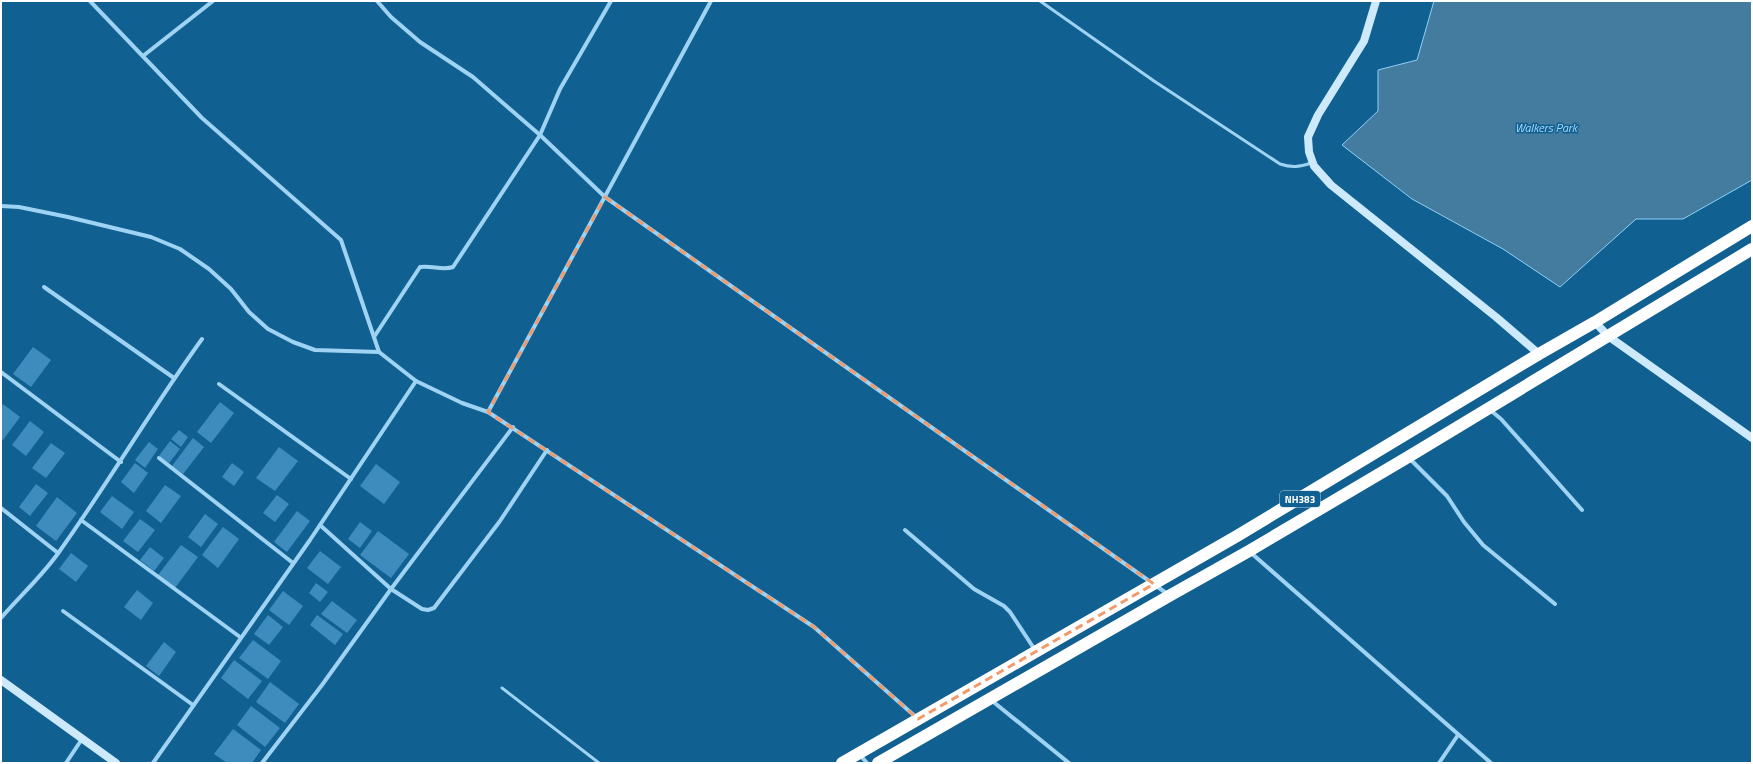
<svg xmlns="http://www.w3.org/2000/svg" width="1753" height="764" font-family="'Titillium Web',sans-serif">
  <rect width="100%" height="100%" fill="#116092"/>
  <path fill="#447ca0" stroke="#8fd1f6" d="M 1434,1 L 1752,1 L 1752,180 L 1683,219 L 1636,219 L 1560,287 L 1503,249 L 1412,199 L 1342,145 L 1378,111 L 1378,70 L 1417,60 Z"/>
  <g fill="#3e8cbd">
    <path d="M 33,347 L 51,360 L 31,387 L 13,374 Z"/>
    <path d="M 220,402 L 234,413 L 211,443 L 197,432 Z"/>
    <path d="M 3,404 L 20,417 L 3,440 L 1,439 L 1,408 Z"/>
    <path d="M 30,421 L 44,432 L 26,456 L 12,445 Z"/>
    <path d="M 179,430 L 188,437 L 181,447 L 171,439 Z"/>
    <path d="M 193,438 L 204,447 L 183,474 L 172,466 Z"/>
    <path d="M 170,441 L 180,449 L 169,463 L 159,456 Z"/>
    <path d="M 149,442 L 158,449 L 145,468 L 135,460 Z"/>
    <path d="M 51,443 L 65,453 L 46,478 L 32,468 Z"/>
    <path d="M 279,447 L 298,461 L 275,491 L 256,478 Z"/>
    <path d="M 135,463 L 148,473 L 134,493 L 121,482 Z"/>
    <path d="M 232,463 L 244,472 L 234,486 L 222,477 Z"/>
    <path d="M 376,464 L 400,482 L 384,504 L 360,486 Z"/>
    <path d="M 36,484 L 48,493 L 30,516 L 19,507 Z"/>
    <path d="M 165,485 L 181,496 L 161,523 L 146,511 Z"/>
    <path d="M 277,495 L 289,504 L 275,522 L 263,513 Z"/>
    <path d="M 112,496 L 134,512 L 122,529 L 100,512 Z"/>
    <path d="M 57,497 L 77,513 L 56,541 L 36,526 Z"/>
    <path d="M 297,511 L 310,521 L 287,552 L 274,542 Z"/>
    <path d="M 205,514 L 218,524 L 201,547 L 188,537 Z"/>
    <path d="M 140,519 L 155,530 L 138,552 L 123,541 Z"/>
    <path d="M 360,522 L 372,531 L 360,548 L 348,539 Z"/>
    <path d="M 223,527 L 239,539 L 218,568 L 202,555 Z"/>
    <path d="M 378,531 L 409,554 L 391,578 L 360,555 Z"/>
    <path d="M 181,545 L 198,557 L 175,588 L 158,575 Z"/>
    <path d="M 150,547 L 164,558 L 154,571 L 140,560 Z"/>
    <path d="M 320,551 L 341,567 L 328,584 L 307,568 Z"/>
    <path d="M 71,553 L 88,566 L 76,582 L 59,569 Z"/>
    <path d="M 316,583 L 328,592 L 320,602 L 309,593 Z"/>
    <path d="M 137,590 L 153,603 L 141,620 L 124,607 Z"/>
    <path d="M 283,591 L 303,606 L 289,625 L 269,610 Z"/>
    <path d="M 332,601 L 357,620 L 347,633 L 321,614 Z"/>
    <path d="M 268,615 L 283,627 L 269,645 L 254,634 Z"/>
    <path d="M 317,615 L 343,634 L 335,645 L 310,625 Z"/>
    <path d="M 253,640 L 281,661 L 268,679 L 239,658 Z"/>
    <path d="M 164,642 L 176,652 L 159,676 L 146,666 Z"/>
    <path d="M 234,660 L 262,681 L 248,699 L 221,678 Z"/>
    <path d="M 270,682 L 299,704 L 285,723 L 256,702 Z"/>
    <path d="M 251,706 L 280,728 L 265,747 L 237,725 Z"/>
    <path d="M 233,729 L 261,750 L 252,763 L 227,763 L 214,754 Z"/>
  </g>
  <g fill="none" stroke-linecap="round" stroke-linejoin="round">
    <g stroke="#9ed3f3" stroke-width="3">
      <path d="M 1040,1 L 1154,81 L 1280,164 C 1292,168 1299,167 1311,163"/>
      <path d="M 502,688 L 599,763"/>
    </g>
    <g stroke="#9ed3f3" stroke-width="4">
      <path d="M 90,1 L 202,118 L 341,240 L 379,352 L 416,381"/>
      <path d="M 377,1 L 391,17 L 420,42 L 473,77 L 540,135 L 605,197 L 1169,595"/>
      <path d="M 143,56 L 213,1"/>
      <path d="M 1,206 L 19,207 L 68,217 L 151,237 L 180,249 L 209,269 L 231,289 L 249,312 L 268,329 L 293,342 L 315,350 L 379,352"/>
      <path d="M 44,287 L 174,378"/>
      <path d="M 374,337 L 420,267 C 432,265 442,271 453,267 L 540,135 L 560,89 L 611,1"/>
      <path d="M 1,372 L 121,462"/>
      <path d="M 219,384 L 351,479"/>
      <path d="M 1489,409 L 1501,419 L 1582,510"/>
      <path d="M 488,412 L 711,1"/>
      <path d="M 159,458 L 293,563"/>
      <path d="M 1409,458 L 1447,496 L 1464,522 L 1483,545 L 1555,604"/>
      <path d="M 1,508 L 58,553"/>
      <path d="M 81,520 L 240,637"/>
      <path d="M 320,525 L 391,589 L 422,609 L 428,610 L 434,608 L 500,521 L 547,450"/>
      <path d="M 905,530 L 974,589 L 1004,606 L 1010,612 L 1035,650"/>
      <path d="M 1250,552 L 1491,763"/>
      <path d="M 63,611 L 193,705"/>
      <path d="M 1,618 C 20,596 43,575 59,552 C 109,482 152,408 202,339"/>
      <path d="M 991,700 L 1069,763"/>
      <path d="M 860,755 L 867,763"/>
      <path d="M 66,763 L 82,739"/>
      <path d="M 153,763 L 310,540 L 416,381 L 462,403 L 488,412 L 814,627 L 917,718"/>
      <path d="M 262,763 L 322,685 L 391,589 L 513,427"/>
      <path d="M 1439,763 L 1458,735"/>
    </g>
    <g stroke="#cdeafd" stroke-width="8">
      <path d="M 1376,1 L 1364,41 L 1318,115 L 1308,137 L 1309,152 L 1314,166 L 1331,185 L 1496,317 L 1539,354"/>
      <path d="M 1595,322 L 1608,336 L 1752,438"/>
      <path d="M 1,680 L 116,763"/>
    </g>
    <g stroke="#fff" stroke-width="12">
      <path d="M 842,763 L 1237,536 L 1539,354 L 1595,322 L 1752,226"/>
      <path d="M 878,763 L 1169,596 L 1249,551 L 1408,457 L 1752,249"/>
    </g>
  </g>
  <path fill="none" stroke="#f19b6d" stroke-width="3" stroke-dasharray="8 5" stroke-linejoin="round" d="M 605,197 L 1154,584 L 918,719 L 814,627 L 488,412 Z"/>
  <g text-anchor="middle" stroke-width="3" stroke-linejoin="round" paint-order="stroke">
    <rect fill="#116092" stroke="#b8cfde" stroke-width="1" x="1280" y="491" width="40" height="16" rx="3"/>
    <g font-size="10" font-weight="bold" fill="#fff">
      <text x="1300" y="503">NH383</text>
    </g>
    <g font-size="12" font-style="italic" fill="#aadcfa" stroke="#116092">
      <text x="1546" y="132">Walkers Park</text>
    </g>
  </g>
  <rect width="1753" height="764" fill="none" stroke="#ffffff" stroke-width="4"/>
</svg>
